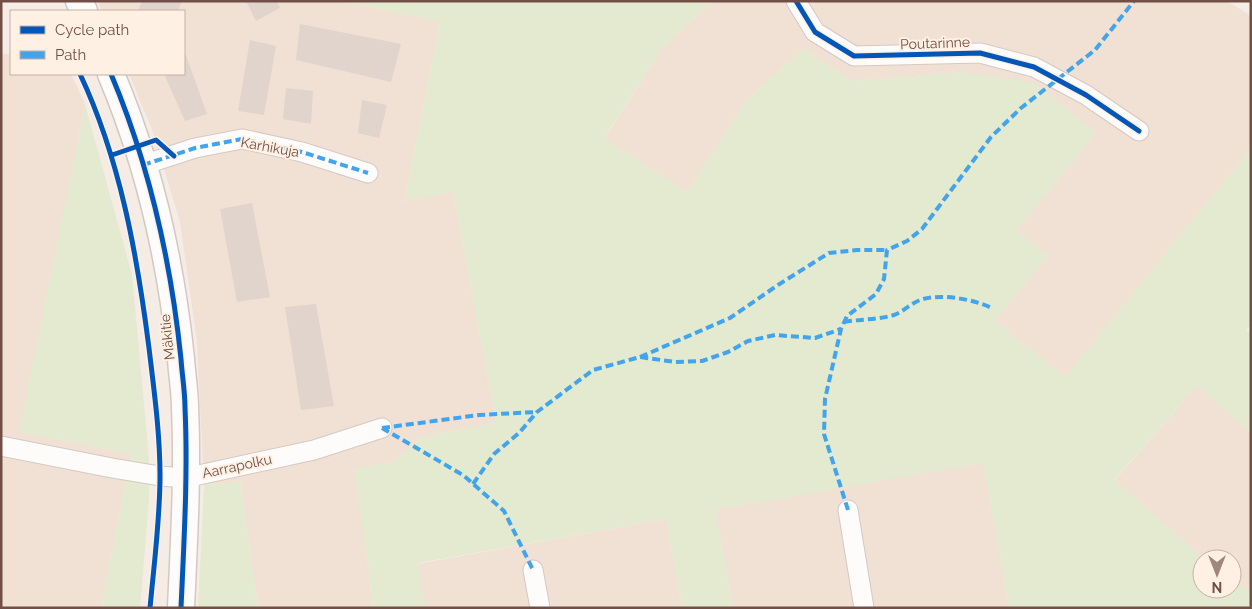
<svg xmlns="http://www.w3.org/2000/svg" width="1252" height="609" font-family="Raleway,sans-serif">
  <rect width="100%" height="100%" fill="#f5ece5"/>
  <g fill="#f1e0d4">
    <path d="M 97,1 L 341,1 L 440,21 L 404,201 L 453,192 L 496,423 L 422,437 L 393,462 L 355,469 L 369,572 L 372,608 L 258,608 L 240,482 L 204,485 L 197,342 L 180,222 L 153,132 L 129,74 L 184,74 L 184,11 L 102,11 Z"/>
    <path d="M 712,1 L 1227,1 L 1251,16 L 1251,148 L 1065,378 L 995,321 L 1048,256 L 1016,231 L 1096,133 L 963,72 L 852,81 L 803,49 L 746,100 L 687,192 L 604,139 L 663,47 Z"/>
    <path d="M 1,53 L 11,55 L 11,74 L 71,74 L 85,104 L 20,432 L 131,454 L 101,608 L 1,608 Z"/>
    <path d="M 1197,386 L 1251,433 L 1251,591 L 1232,581 L 1232,559 L 1205,559 L 1114,481 Z"/>
    <path d="M 983,462 L 1009,608 L 733,608 L 715,510 Z"/>
    <path d="M 666,519 L 682,608 L 425,608 L 417,564 Z"/>
  </g>
  <g fill="#e4eacf">
    <path d="M 341,1 L 712,1 L 663,47 L 604,138 L 687,192 L 746,100 L 803,49 L 852,81 L 963,72 L 1035,83 L 1096,133 L 1017,230 L 1048,256 L 995,321 L 1065,377 L 1251,148 L 1251,325 L 1246,330 L 1251,334 L 1251,433 L 1197,386 L 1114,480 L 1205,559 L 1202,559 L 1202,589 L 1232,589 L 1232,581 L 1251,591 L 1251,608 L 1009,608 L 983,463 L 715,510 L 733,608 L 682,608 L 666,519 L 418,563 L 425,608 L 372,608 L 369,572 L 354,469 L 393,462 L 422,437 L 496,423 L 453,192 L 404,201 L 440,21 Z"/>
    <path d="M 85,104 L 132,275 L 149,458 L 149,500 L 140,608 L 101,608 L 131,454 L 19,432 Z"/>
    <path d="M 240,482 L 258,608 L 198,608 L 204,485 Z"/>
  </g>
  <g fill="#e1d4cd">
    <path d="M 142,1 L 182,1 L 178,11 L 138,11 Z"/>
    <path d="M 246,1 L 277,1 L 280,8 L 256,21 Z"/>
    <path d="M 300,24 L 401,44 L 391,82 L 296,60 Z"/>
    <path d="M 250,40 L 276,46 L 264,115 L 238,111 Z"/>
    <path d="M 184,50 L 207,114 L 185,121 L 164,74 L 184,74 Z"/>
    <path d="M 286,88 L 313,91 L 311,124 L 283,119 Z"/>
    <path d="M 362,100 L 387,105 L 379,138 L 358,133 Z"/>
    <path d="M 252,203 L 270,297 L 237,302 L 220,209 Z"/>
    <path d="M 316,304 L 334,406 L 301,410 L 285,307 Z"/>
  </g>
  <g fill="none" stroke-linecap="round" stroke-linejoin="round">
    <g stroke="#d6c9c3" stroke-width="21">
      <g id="street">
        <path d="M 796,1 L 815,32 L 854,56 L 980,53 L 1034,67 L 1086,95 L 1139,131"/>
        <path d="M 143,165 L 195,148 L 242,139 L 302,152 L 368,173"/>
        <path d="M 1,446 L 112,468 L 160,476 L 185,478 L 314,450 L 382,428"/>
        <path d="M 848,510 L 864,608"/>
        <path d="M 533,570 L 540,608"/>
      </g>
    </g>
    <g stroke="#d5c8c2" stroke-width="29">
      <g id="secondary">
        <path d="M 79,1 L 84,11"/>
        <path d="M 111,74 C 149,164 171,262 181,359 C 182,375 185,391 185,408 C 188,474 184,541 181,608"/>
      </g>
    </g>
    <use href="#street" stroke="#fefcfb" stroke-width="19"/>
    <use href="#secondary" stroke="#fefcfb" stroke-width="26"/>
    <g stroke="#42a4ec" stroke-width="4" stroke-dasharray="8 4" stroke-linecap="butt">
      <path d="M 143,165 L 195,148 L 242,139 L 302,152 L 368,173"/>
      <path d="M 844,322 C 860,319 877,320 894,315 C 903,312 910,304 920,300 C 941,293 972,299 992,308"/>
      <path d="M 640,357 L 730,318 L 778,285 L 829,253 L 857,250 L 887,250"/>
      <path d="M 382,428 L 463,475 L 504,511 L 533,570"/>
      <path d="M 382,428 L 479,415 L 537,412"/>
      <path d="M 473,484 L 494,454 L 519,433 L 537,412 L 593,370 L 640,357 L 675,362 L 702,361 L 728,352 L 748,341 L 775,335 L 815,338 L 841,329"/>
      <path d="M 848,510 L 824,434 L 825,399 L 841,329 L 847,316 L 876,294 L 884,279 L 887,250 L 907,241 L 922,229 L 991,137 L 1021,108 L 1095,50 L 1134,1"/>
    </g>
    <g stroke="#fff0e4" stroke-width="8">
      <g id="cycleway">
        <path d="M 796,1 L 815,32 L 854,56 L 980,53 L 1034,67 L 1086,95 L 1139,131"/>
        <path d="M 80,74 C 120,159 137,254 149,348 C 154,390 160,433 160,476 C 160,520 154,564 150,608"/>
        <path d="M 111,74 C 149,164 171,262 181,359 C 182,375 185,391 185,408 C 188,474 184,541 181,608"/>
        <path d="M 112,155 L 156,140 L 174,156"/>
      </g>
    </g>
    <use href="#cycleway" stroke="#0057b8" stroke-width="5"/>
  </g>
  <g text-anchor="middle" stroke-width="4" stroke-linejoin="round" paint-order="stroke">
    <g font-size="14" fill="#724f46" stroke="#fff0e4">
      <text transform="translate(935 43) rotate(-2)" y="5">Poutarinne</text>
      <text transform="translate(270 147) rotate(10)" y="5">Karhikuja</text>
      <text transform="translate(167 337) rotate(-96)" y="5">Mäkitie</text>
      <text transform="translate(237 466) rotate(-12)" y="5">Aarrapolku</text>
    </g>
  </g>
  <rect width="1252" height="609" fill="none" stroke="#724f46" stroke-width="5"/>
  <rect x="10" y="10" width="175" height="65" fill="#fff0e4" stroke="#c7b0a5"/>
  <rect x="20" y="26" width="25" height="8" fill="#0057b8" stroke="#c7b0a5"/>
  <text x="55" y="35" font-size="15" fill="#724f46">Cycle path</text>
  <rect x="20" y="51" width="25" height="8" fill="#42a4ec" stroke="#c7b0a5"/>
  <text x="55" y="60" font-size="15" fill="#724f46">Path</text>
  <g transform="translate(1217 574) rotate(180)"><circle r="24" fill="#fff0e4" stroke="#c7b0a5"/>
  <path d="M0-4L9 19L0 12L-9 19Z" fill="#a0867e"/>
  <text y="-8" font-size="14" font-weight="bold" text-anchor="middle" fill="#724f46">N</text>
  </g>
</svg>
